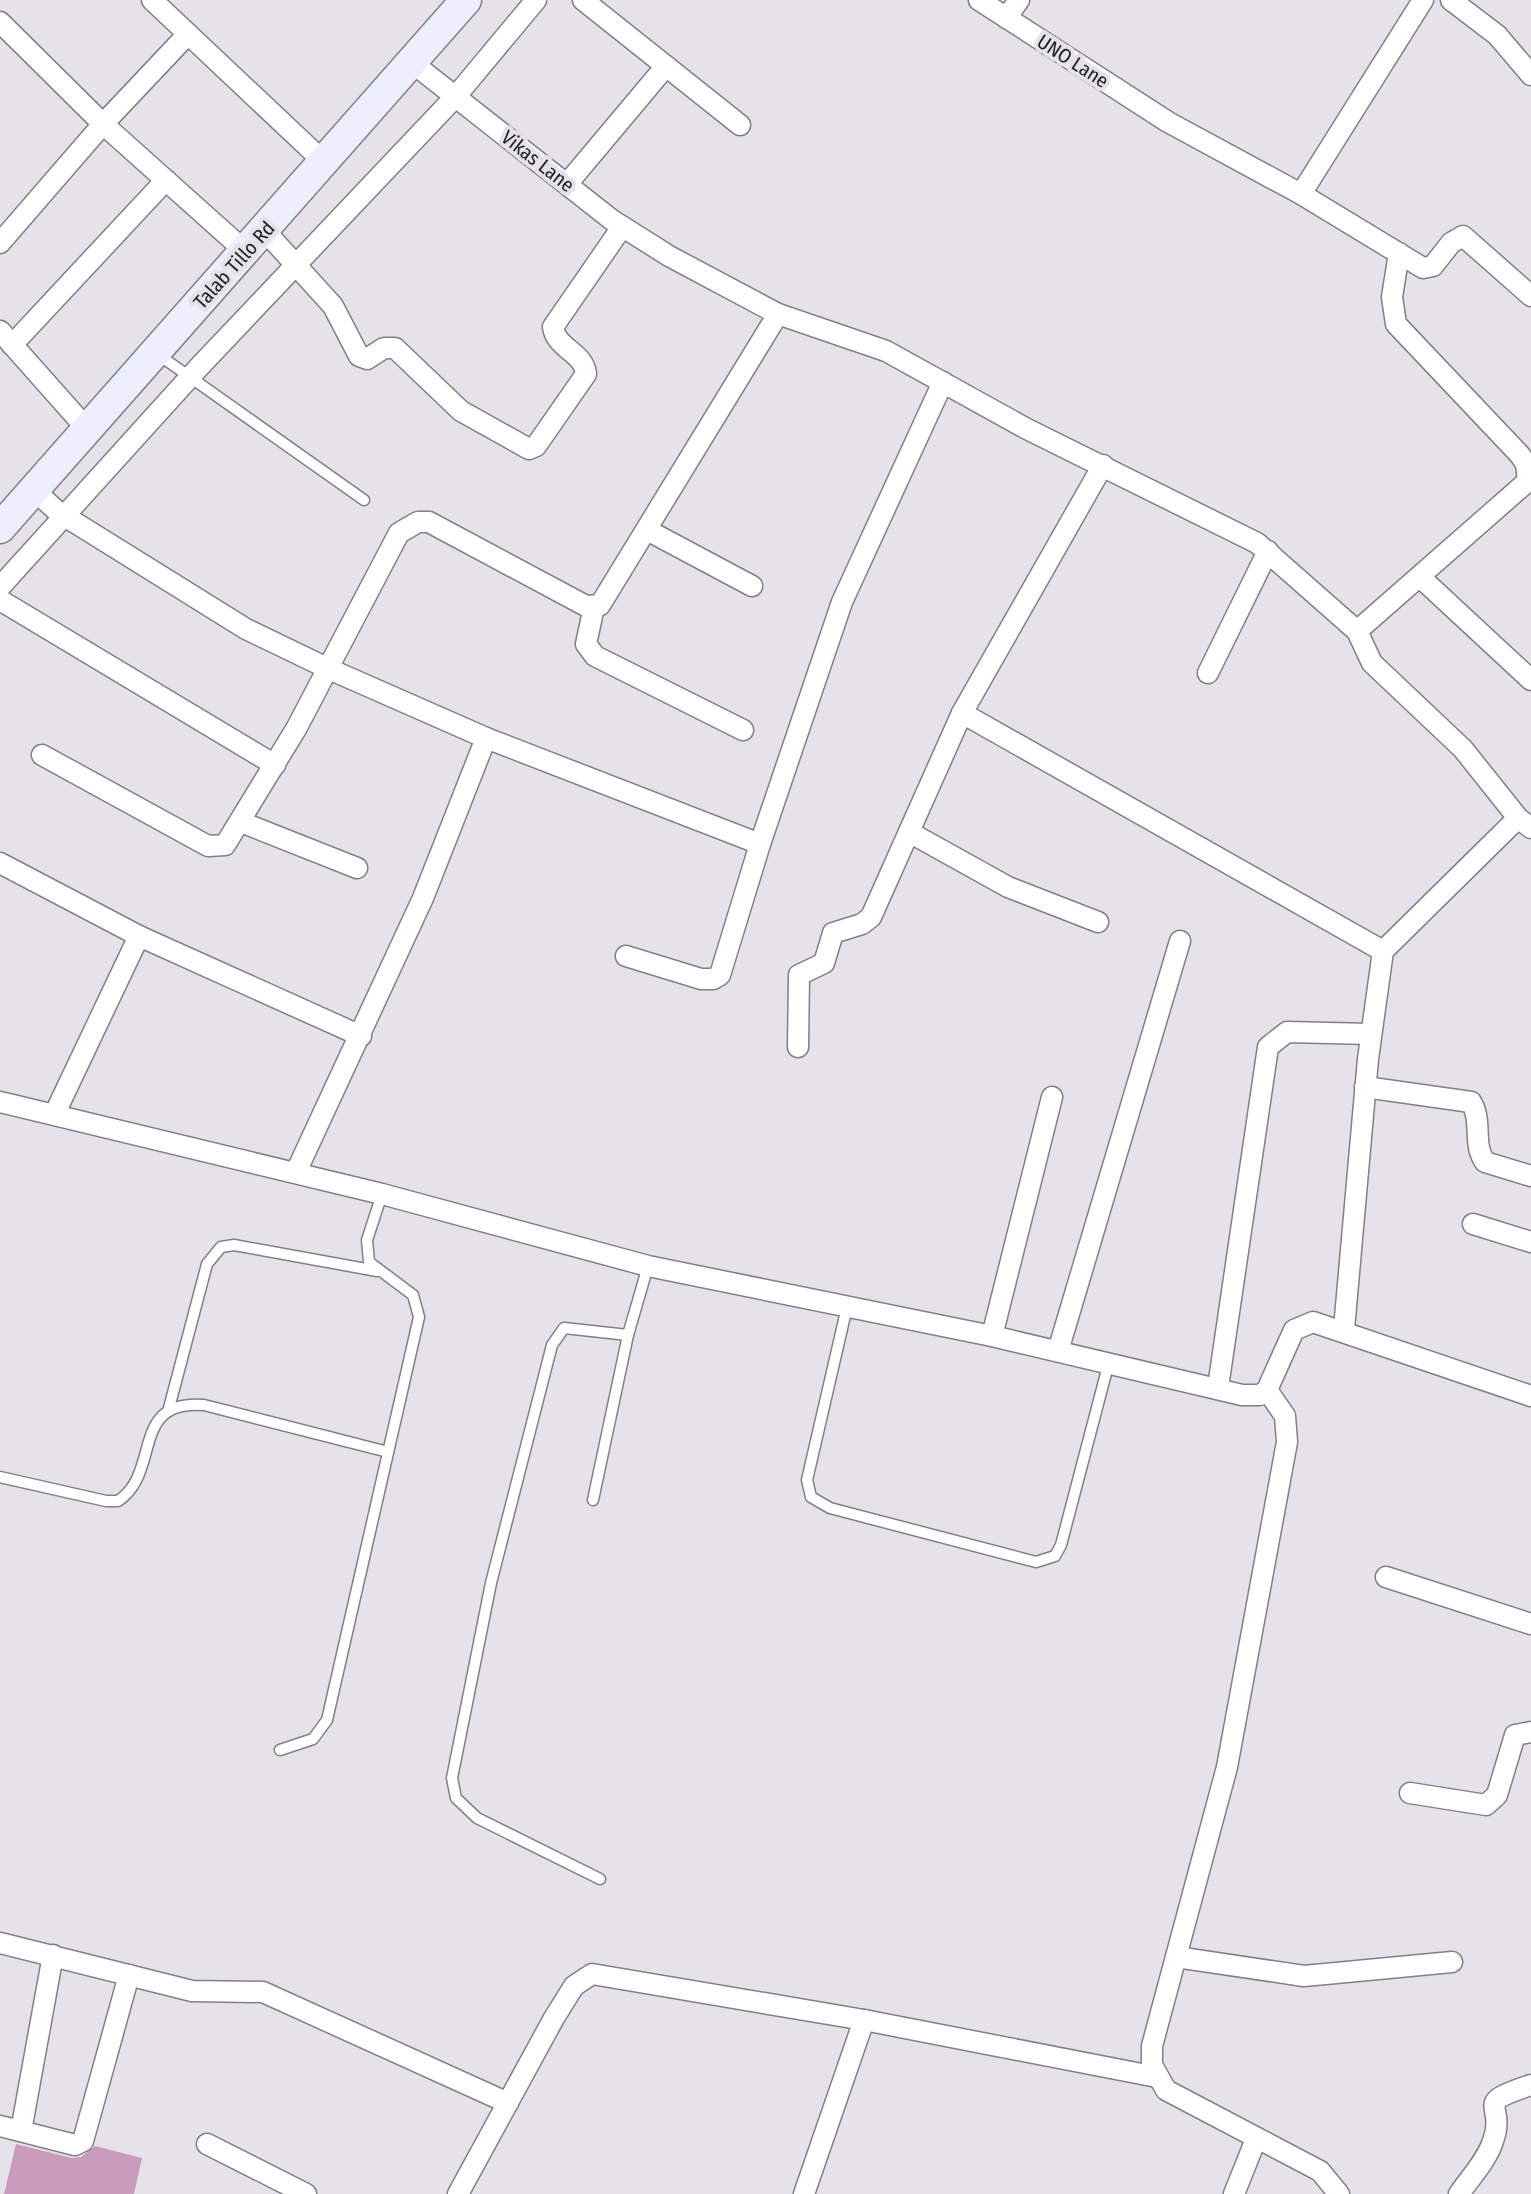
<svg xmlns="http://www.w3.org/2000/svg" width="1531" height="2194" font-family="'Fira Sans Condensed',sans-serif">
  <rect width="100%" height="100%" fill="#e5e3e9"/>
  <path fill="#c99cbe" d="M 16,2144 L 72,2158 L 81,2157 L 95,2146 L 142,2158 L 134,2194 L 4,2194 Z"/>
  <g fill="none" stroke-linecap="round" stroke-linejoin="round">
    <g stroke="#827f85" stroke-width="13">
      <g id="lane">
        <path d="M 156,353 L 364,500"/>
        <path d="M 847,1307 L 807,1480 L 811,1497 L 830,1508 L 1036,1562 L 1055,1556 L 1061,1545 L 1109,1362"/>
        <path d="M 169,1408 L 207,1264 L 221,1247 L 234,1245 L 377,1271"/>
        <path d="M 0,1477 L 106,1501 L 118,1501 C 162,1472 129,1399 204,1405 L 388,1452"/>
        <path d="M 593,1500 L 628,1335 L 648,1266"/>
        <path d="M 280,1750 L 313,1739 L 327,1720 L 419,1317 L 413,1295 L 369,1262 L 367,1240 L 382,1194"/>
        <path d="M 600,1879 L 477,1818 L 456,1798 L 452,1778 L 491,1583 L 552,1345 L 564,1328 L 628,1335"/>
      </g>
    </g>
    <g stroke="#827f85" stroke-width="23">
      <g id="street">
        <path d="M 152,0 L 325,163"/>
        <path d="M 583,0 L 740,125"/>
        <path d="M 979,0 L 1168,122 L 1301,194 L 1423,268 L 1433,266 L 1451,243 L 1463,236 L 1531,296"/>
        <path d="M 1451,0 L 1497,35 L 1531,75"/>
        <path d="M 1006,18 L 1019,0"/>
        <path d="M 0,22 L 103,124 L 246,252"/>
        <path d="M 410,61 L 612,220 L 669,256 L 778,314 L 886,351 L 1027,429 L 1257,543 L 1357,631 L 1372,663 L 1463,749 L 1518,818 L 1531,828"/>
        <path d="M 567,184 L 666,66"/>
        <path d="M 1301,194 L 1423,0"/>
        <path d="M 265,231 L 333,306 L 359,356 L 367,359 L 384,348 L 395,348 L 461,411 L 529,449 L 536,446 L 586,374 C 584,352 556,349 553,327 L 622,227"/>
        <path d="M 0,243 L 103,124 L 188,34"/>
        <path d="M 0,331 L 87,429"/>
        <path d="M 12,345 L 166,180"/>
        <path d="M 34,490 L 58,512 L 246,629 L 329,669 L 486,738 L 760,844"/>
        <path d="M 647,530 L 752,586"/>
        <path d="M 1420,577 L 1531,680"/>
        <path d="M 0,587 L 200,366 L 456,96 L 536,0"/>
        <path d="M 0,600 L 275,765"/>
        <path d="M 594,607 L 586,644 L 595,656 L 743,730"/>
        <path d="M 1357,631 L 1528,481 L 1526,464 L 1520,455 L 1396,324 L 1392,297 L 1399,253"/>
        <path d="M 1208,673 L 1268,551"/>
        <path d="M 962,713 L 1383,951"/>
        <path d="M 42,755 L 208,846 L 225,845 L 296,729 L 399,533 L 418,522 L 429,522 L 586,606 L 600,605 L 778,314"/>
        <path d="M 241,822 L 357,868"/>
        <path d="M 909,832 L 1008,887 L 1098,922"/>
        <path d="M 0,863 L 139,936 L 361,1036"/>
        <path d="M 626,956 L 701,979 L 713,979 L 720,975 L 760,844 L 842,602 L 943,382"/>
        <path d="M 798,1047 L 799,975 L 824,963 L 833,933 L 862,924 L 871,917 L 962,713 L 1103,465"/>
        <path d="M 1365,1087 L 1471,1102 C 1483,1121 1472,1144 1485,1162 L 1531,1176"/>
        <path d="M 0,1102 L 382,1194 L 648,1266 L 992,1336 L 1242,1395 L 1260,1395 L 1267,1390 L 1294,1330 L 1313,1322 L 1531,1396"/>
        <path d="M 55,1113 L 139,936"/>
        <path d="M 296,1172 L 423,898 L 486,738"/>
        <path d="M 1473,1224 L 1531,1242"/>
        <path d="M 1344,1329 L 1368,1059 L 1383,951 L 1518,818"/>
        <path d="M 992,1336 L 1052,1097"/>
        <path d="M 1058,1351 L 1180,941"/>
        <path d="M 1218,1387 L 1268,1047 L 1287,1032 L 1371,1034"/>
        <path d="M 1267,1390 L 1285,1416 L 1287,1442 L 1227,1767 L 1152,2046 L 1152,2065 L 1166,2090 L 1320,2171 L 1339,2194"/>
        <path d="M 1386,1577 L 1531,1624"/>
        <path d="M 1410,1793 L 1486,1805 L 1497,1795 L 1515,1735 L 1531,1732"/>
        <path d="M 0,1943 L 192,1991 L 263,1992 L 508,2103"/>
        <path d="M 1176,1957 L 1304,1976 L 1452,1962"/>
        <path d="M 0,2126 L 75,2145 L 83,2141 L 129,1975"/>
        <path d="M 21,2131 L 53,1955"/>
        <path d="M 207,2144 L 306,2194"/>
        <path d="M 458,2194 L 554,2018 L 574,1986 L 592,1974 L 864,2020 L 1157,2077"/>
        <path d="M 804,2194 L 864,2020"/>
        <path d="M 1234,2194 L 1256,2139"/>
        <path d="M 1459,2194 C 1470,2178 1487,2160 1493,2141 C 1507,2102 1470,2105 1531,2085"/>
      </g>
    </g>
    <g stroke="#827f85" stroke-width="33">
      <path id="secondary" d="M 0,528 L 466,0"/>
    </g>
    <use href="#lane" stroke="#fff" stroke-width="10"/>
    <use href="#street" stroke="#fff" stroke-width="20"/>
    <use href="#secondary" stroke="#edeffc" stroke-width="30"/>
  </g>
  <g text-anchor="middle" stroke-width="8" stroke-linejoin="round" paint-order="stroke">
    <g font-size="20" fill="#1e1d1f" stroke="#e5e3e9">
      <text transform="translate(1073 61) rotate(33)" y="7">UNO Lane</text>
      <text transform="translate(538 161) rotate(38)" y="7">Vikas Lane</text>
      <text transform="translate(234 265) rotate(-48)" y="7">Talab Tillo Rd</text>
    </g>
  </g>
</svg>
